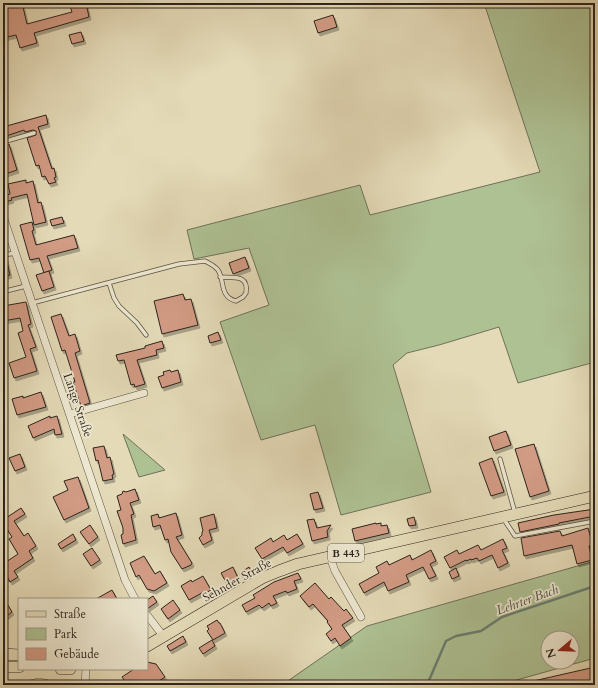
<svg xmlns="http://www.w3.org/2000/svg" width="598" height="688" font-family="Cardo,serif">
  <defs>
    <filter id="shadow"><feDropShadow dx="2" dy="3" stdDeviation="0" flood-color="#0004"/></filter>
  </defs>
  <rect width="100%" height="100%" fill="#e4dab7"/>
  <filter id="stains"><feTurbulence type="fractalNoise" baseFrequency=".005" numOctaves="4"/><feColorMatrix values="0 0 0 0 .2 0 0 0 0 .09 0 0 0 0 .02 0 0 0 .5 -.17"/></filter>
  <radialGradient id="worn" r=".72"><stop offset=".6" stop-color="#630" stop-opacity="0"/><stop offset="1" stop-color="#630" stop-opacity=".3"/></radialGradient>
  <g fill="#aec193" stroke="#6e7258" fill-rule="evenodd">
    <path d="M 484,3 L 595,3 L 595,362 L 518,383 L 499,327 L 439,345 L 407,353 L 393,365 L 431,492 L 341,515 L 315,425 L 261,440 L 220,322 L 269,305 L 249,248 L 194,259 L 187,230 L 360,185 L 370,215 L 540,172 Z"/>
    <path d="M 123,434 L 165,470 L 139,477 Z"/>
    <path d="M 595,561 L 595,658 L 499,685 L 282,685 L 367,626 ZM 548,638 L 572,638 L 572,662 L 548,662 Z"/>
  </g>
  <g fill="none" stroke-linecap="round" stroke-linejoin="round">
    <path stroke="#6b7f72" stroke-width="2.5" d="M 427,685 L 446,641 L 456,636 L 481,631 L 502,617 L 595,586"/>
  </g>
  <g fill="#d29b84" stroke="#2d241c" filter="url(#shadow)">
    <path d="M 3,3 L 22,3 L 27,24 L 72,12 L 69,3 L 86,3 L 89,17 L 34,33 L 37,43 L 20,48 L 16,35 L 3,38 Z"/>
    <path d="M 333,15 L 337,27 L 318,33 L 314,21 Z"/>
    <path d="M 81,32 L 84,41 L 72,44 L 69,35 Z"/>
    <path d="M 46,115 L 48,124 L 38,127 L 52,169 L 54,168 L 56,177 L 54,178 L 56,182 L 49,184 L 45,176 L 42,177 L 39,165 L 36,166 L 27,138 L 36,135 L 36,131 L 33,130 L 25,132 L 24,130 L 6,136 L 7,138 L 3,139 L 3,127 Z"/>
    <path d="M 9,144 L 17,170 L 5,174 L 3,169 L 3,145 Z"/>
    <path d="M 26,180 L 26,183 L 33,181 L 38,203 L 41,202 L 46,222 L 34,225 L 27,194 L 11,198 L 12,200 L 5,202 L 4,196 L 10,194 L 8,184 Z"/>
    <path d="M 62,217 L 64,223 L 52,226 L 50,220 Z"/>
    <path d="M 32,222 L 34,230 L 32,231 L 36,245 L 74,235 L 78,248 L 47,256 L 52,270 L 44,273 L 39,258 L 30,260 L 20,225 Z"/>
    <path d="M 245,257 L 249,268 L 233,274 L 229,263 Z"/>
    <path d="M 3,258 L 6,258 L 10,275 L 3,277 Z"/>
    <path d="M 49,271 L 54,287 L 42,291 L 36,275 Z"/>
    <path d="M 183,294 L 185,300 L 191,299 L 198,325 L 162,334 L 154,301 Z"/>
    <path d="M 26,302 L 31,324 L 28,325 L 36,347 L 30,349 L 37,371 L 14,378 L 9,363 L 26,357 L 18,333 L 23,331 L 20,318 L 3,321 L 3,306 Z"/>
    <path d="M 61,314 L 69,336 L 75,334 L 80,351 L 75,353 L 90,403 L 81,406 L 73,382 L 75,382 L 65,350 L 62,351 L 51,317 Z"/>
    <path d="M 218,332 L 221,340 L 210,343 L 208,336 Z"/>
    <path d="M 162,341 L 164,348 L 156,350 L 157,355 L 137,360 L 145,384 L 135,387 L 134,384 L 131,385 L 124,360 L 118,361 L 116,355 L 145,348 L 145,346 Z"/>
    <path d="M 170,370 L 171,372 L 178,370 L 181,382 L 162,388 L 158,377 L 164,375 L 163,372 Z"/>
    <path d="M 41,392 L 46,407 L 17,415 L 12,399 L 23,396 L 23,398 Z"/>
    <path d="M 50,416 L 50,418 L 57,416 L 62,434 L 55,435 L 54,429 L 33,438 L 28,426 Z"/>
    <path d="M 506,431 L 511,445 L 494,451 L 489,437 Z"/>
    <path d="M 534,444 L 549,491 L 530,497 L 515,449 Z"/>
    <path d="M 104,446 L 107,458 L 110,457 L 114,474 L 112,475 L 113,479 L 103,481 L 98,460 L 96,461 L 93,448 Z"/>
    <path d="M 20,454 L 25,467 L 15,471 L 9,458 Z"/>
    <path d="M 492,458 L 504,492 L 491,496 L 479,463 Z"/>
    <path d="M 78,477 L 89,508 L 64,520 L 53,497 L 68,490 L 64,481 Z"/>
    <path d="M 135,489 L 139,500 L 130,503 L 134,514 L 131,515 L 136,540 L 123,544 L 121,535 L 123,534 L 123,528 L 117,511 L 121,510 L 117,496 L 122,494 L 123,491 L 126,492 Z"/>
    <path d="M 318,492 L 323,508 L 314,510 L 310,494 Z"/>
    <path d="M 21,508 L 25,514 L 14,521 L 24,536 L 28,533 L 36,546 L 29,551 L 33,558 L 14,571 L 18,577 L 10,582 L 8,578 L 3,581 L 3,564 L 18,554 L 9,539 L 12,537 L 3,523 L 3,520 Z"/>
    <path d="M 595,509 L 595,516 L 559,523 L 559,524 L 520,532 L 518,523 L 554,515 Z"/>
    <path d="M 176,513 L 182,535 L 176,537 L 192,563 L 191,565 L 182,569 L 171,552 L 168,539 L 165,540 L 160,525 L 153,527 L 151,516 L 158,514 L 159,518 Z"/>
    <path d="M 214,514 L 217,528 L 209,530 L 212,540 L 203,545 L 199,538 L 202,535 L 202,532 L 203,531 L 200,518 Z"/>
    <path d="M 414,517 L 416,525 L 409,526 L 407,519 Z"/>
    <path d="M 314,519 L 317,528 L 331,525 L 327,531 L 328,537 L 312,541 L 307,520 Z"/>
    <path d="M 376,523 L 376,524 L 381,523 L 381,526 L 387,525 L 389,533 L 355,541 L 352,529 Z"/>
    <path d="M 90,525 L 98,537 L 89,544 L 80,532 Z"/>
    <path d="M 588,528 L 593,545 L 589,546 L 592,560 L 577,564 L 572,545 L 524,556 L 521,538 L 560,531 L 562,536 Z"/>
    <path d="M 73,534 L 76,540 L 61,549 L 58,544 Z"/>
    <path d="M 297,534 L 303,544 L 287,553 L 283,547 L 262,559 L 255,548 L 271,538 L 273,542 L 284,535 L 287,540 Z"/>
    <path d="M 503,539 L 507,548 L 502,550 L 508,563 L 498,568 L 492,555 L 479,561 L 477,558 L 471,560 L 471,559 L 466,561 L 466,560 L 450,568 L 444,557 L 457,550 L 459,554 L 478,545 L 481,550 Z"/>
    <path d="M 92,548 L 100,560 L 91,566 L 83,554 Z"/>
    <path d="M 431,550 L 436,561 L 430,564 L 436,576 L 429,579 L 423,567 L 406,575 L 409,582 L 388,591 L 384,582 L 364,593 L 359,584 L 379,573 L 376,567 L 387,561 L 389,565 L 410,555 L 412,560 Z"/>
    <path d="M 144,556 L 155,574 L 160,571 L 167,583 L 154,591 L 147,589 L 139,575 L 136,577 L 130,563 Z"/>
    <path d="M 233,567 L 238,578 L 227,584 L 221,573 Z"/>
    <path d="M 249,567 L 253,574 L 244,579 L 240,573 Z"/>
    <path d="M 456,568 L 459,576 L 452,579 L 449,572 Z"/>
    <path d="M 298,573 L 301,579 L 294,581 L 297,589 L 287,593 L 286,591 L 273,596 L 277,603 L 271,606 L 269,603 L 262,608 L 259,605 L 246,612 L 242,605 L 255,598 L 253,595 L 274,582 Z"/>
    <path d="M 203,576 L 211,590 L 204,594 L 203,592 L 200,594 L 189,600 L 181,586 L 191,580 L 192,582 Z"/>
    <path d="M 315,583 L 329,599 L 331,597 L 344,611 L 346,609 L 353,618 L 342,625 L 351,638 L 340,646 L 335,638 L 331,641 L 326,634 L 332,629 L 327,622 L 328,621 L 313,604 L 309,607 L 300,596 Z"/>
    <path d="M 112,590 L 117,599 L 96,599 Z"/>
    <path d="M 153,596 L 157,602 L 147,609 L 147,600 Z"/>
    <path d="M 3,597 L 12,612 L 3,619 Z"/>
    <path d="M 173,600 L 180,610 L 168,619 L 161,609 Z"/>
    <path d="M 217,620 L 219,623 L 220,623 L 225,633 L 213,640 L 207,631 L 209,629 L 207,626 Z"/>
    <path d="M 183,636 L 186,642 L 170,651 L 167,646 Z"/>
    <path d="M 212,640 L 215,646 L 203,654 L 199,648 Z"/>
    <path d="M 147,662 L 156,664 L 165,677 L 153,685 L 128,685 L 122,677 L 134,669 L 147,669 Z"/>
    <path d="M 595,667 L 595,685 L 530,685 L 529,682 Z"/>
  </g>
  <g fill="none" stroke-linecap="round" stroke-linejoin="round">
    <g stroke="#5b5243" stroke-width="5">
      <g id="service">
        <path d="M 3,142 L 34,133"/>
        <path d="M 3,255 L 16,253"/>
        <path d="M 109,283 L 114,298 L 119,306 L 137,323 L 146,335"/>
        <path d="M 6,291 L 26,286"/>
        <path d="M 32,303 L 179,264 L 205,261 C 209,263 215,266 218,270 C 225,280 219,297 236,301 L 243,297 L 246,293 C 249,274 233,278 220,277"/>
        <path d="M 500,459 L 515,513"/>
        <path d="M 503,518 L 515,536 L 595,521"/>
      </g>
    </g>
    <g stroke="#5b5243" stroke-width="8">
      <g id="minor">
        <path d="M 3,216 L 125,580 L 135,599"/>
        <path d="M 70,414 L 144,393"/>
        <path d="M 330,557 L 335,571 L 361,617"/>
        <path d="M 147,615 L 164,637"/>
        <path d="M 27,685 L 39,682 L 53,685"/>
        <path d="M 85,685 L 86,669"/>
      </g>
    </g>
    <g stroke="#2d241c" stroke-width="12">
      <g id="primary">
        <path d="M 147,646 L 262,578 L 279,571 L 298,564 L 595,496"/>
        <path d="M 3,654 L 19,655"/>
        <path d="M 3,667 L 19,667"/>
        <path d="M 61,669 L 70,669"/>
      </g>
    </g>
    <use href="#service" stroke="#ede7d0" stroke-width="3.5"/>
    <use href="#minor" stroke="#ede7d0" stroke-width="7"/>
    <use href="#primary" stroke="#e4dab7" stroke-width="11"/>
  </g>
  <g text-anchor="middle" stroke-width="3.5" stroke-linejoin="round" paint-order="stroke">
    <rect fill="#ede7d0" stroke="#675e52" stroke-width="1" x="328" y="544" width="36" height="18" rx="3"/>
    <g font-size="11" font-weight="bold" fill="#2d241c">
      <text x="346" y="557">B 443</text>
    </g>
    <g font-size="12" fill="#2d241c" stroke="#ede7d0">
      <text transform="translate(78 405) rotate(71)" y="4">Lange Straße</text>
      <text transform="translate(237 580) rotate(-29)" y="4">Sehnder Straße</text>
    </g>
    <g font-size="13" font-style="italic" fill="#4c5147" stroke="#ede7d0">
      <text transform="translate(527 599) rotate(-20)" y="5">Lehrter Bach</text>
    </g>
  </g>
  <rect width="598" height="688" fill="none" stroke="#e4dab7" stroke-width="16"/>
  <rect x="4" y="4" width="590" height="680" fill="none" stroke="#2d241c" stroke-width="2"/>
  <rect x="8" y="8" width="582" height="672" fill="none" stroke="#2d241c"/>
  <rect x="18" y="598" width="130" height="72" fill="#ede7d0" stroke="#a09988"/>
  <rect x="26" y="611" width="20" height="6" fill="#e4dab7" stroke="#a09988"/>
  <text x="54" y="618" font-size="12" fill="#2d241c">Straße</text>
  <rect x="26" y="628" width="20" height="12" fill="#aec193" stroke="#a09988"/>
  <text x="54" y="638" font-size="12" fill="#2d241c">Park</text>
  <rect x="26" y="648" width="20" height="12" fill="#d29b84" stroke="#a09988"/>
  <text x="54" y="658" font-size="12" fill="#2d241c">Gebäude</text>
  <g transform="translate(560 650) rotate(251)"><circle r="19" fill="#ede7d0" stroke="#a09988"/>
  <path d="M0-3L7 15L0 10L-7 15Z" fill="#8f2418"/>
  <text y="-6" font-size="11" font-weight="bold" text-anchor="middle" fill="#2d241c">N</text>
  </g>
  <rect width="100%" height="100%" filter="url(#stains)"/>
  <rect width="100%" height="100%" fill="url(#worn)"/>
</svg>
